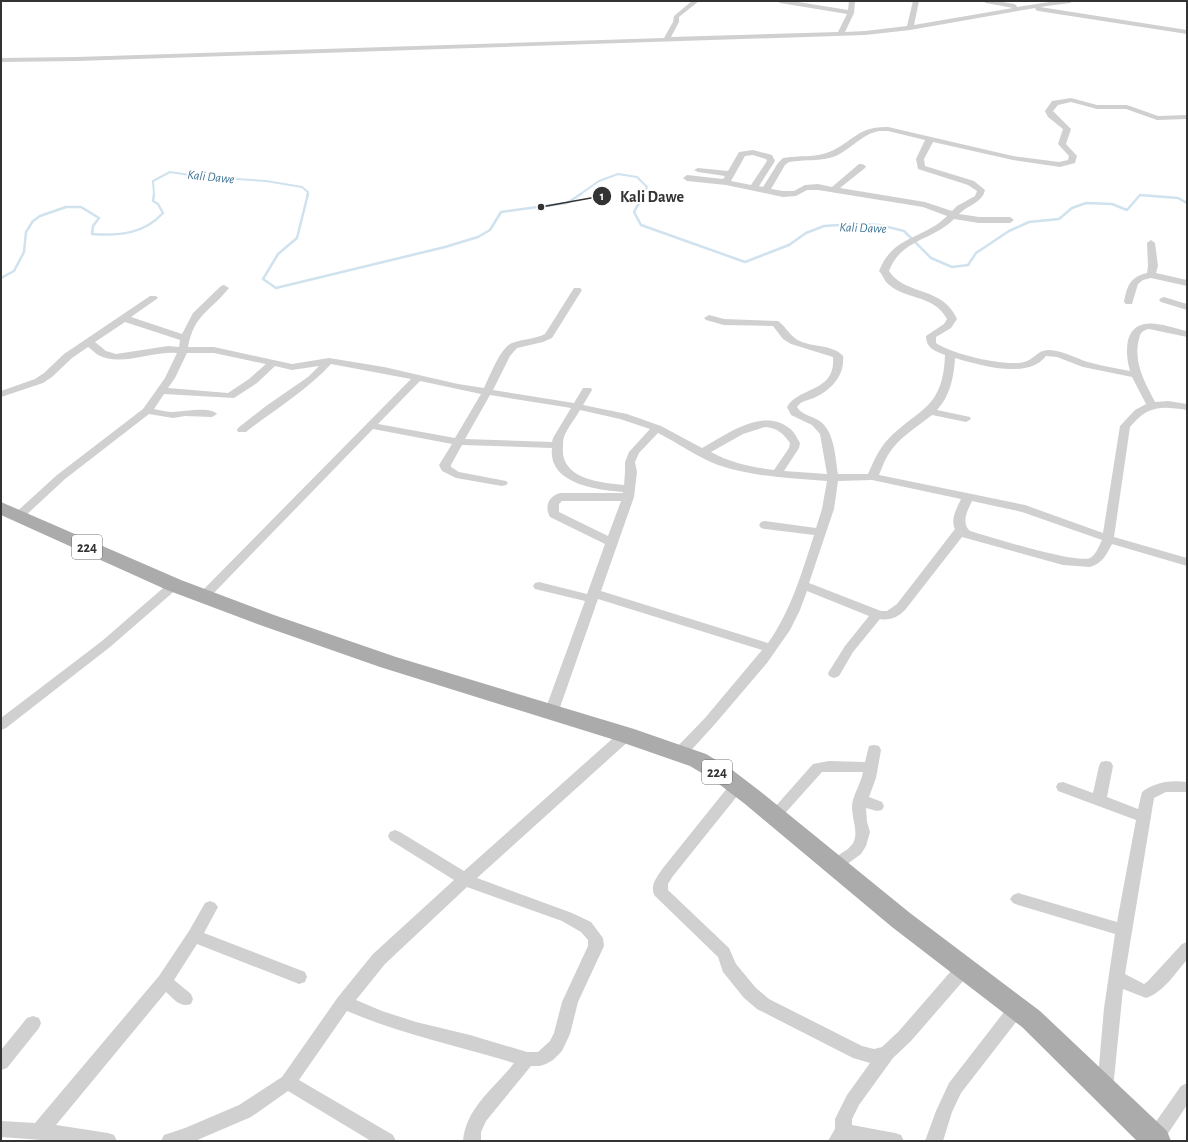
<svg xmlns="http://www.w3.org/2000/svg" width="1188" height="1142" font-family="'Alegreya Sans',sans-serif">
  <rect width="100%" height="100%" fill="#fff"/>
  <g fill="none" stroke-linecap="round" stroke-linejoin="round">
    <g stroke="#cfe2ee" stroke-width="2">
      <path d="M 154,195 L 153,181 L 170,172 L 203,177 L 266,181 L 302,187 L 308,192 L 307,195"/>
      <path d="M 579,195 L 599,181 L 618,174 L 637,177 L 647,187 L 643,195"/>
    </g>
    <g stroke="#cfe2ee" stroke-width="2.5">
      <path d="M 308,194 L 297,238 L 278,254 L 263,279 L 276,288 L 445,247 L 478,237 L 490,230 L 501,212 L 567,203 L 581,194"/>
      <path d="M 644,194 L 634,212 L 641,225 L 745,262 L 789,245 L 806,233 L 824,226 L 854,224 L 880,225 L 904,231 L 931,258 L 952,267 L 968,265 L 976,253 L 1009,231 L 1029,222 L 1059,219 L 1072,208 L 1086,203 L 1112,204 L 1127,210 L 1140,195 L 1178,198 L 1187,203"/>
      <path d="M 1,278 L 14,271 L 24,252 L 26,232 L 33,221 L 40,216 L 66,207 L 81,207 L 99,218 L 93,226 L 92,234 C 119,236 144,234 163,213 L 158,204 L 153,201 L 154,194"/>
    </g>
    <g fill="#d0d0d0" fill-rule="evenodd">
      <path d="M 692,1 L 699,1 L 679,17 L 679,22 L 671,37 L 838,32 L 847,14 L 780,3 L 777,1 L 792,1 L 848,10 L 849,1 L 855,1 L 854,13 L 845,32 L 865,31 L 907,26 L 913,1 L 919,1 L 914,25 L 1013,8 L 986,3 L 983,1 L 997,1 L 1014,4 L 1016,5 L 1017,7 L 1056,1 L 1073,1 L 1070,3 L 1040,7 L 1187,30 L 1187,34 L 1038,11 L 1036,10 L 1035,8 L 910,30 L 865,35 L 77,61 L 1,62 L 1,58 L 77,57 L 664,38 L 673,22 L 674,16 Z"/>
      <path d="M 1071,98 L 1097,105 L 1127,105 L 1158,116 L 1187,115 L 1187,119 L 1157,120 L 1126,109 L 1097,109 L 1071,102 L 1058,105 L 1053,111 L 1071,129 L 1066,144 L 1077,156 L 1075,163 L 1060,167 L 1013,160 L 933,142 L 924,159 L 925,166 L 974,181 L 985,190 C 982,203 968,205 959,214 L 979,217 L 1010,217 L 1014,220 L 1010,223 L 979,223 L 954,219 C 932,241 901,239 889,271 C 903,293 934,288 950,308 C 953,311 955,315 957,319 L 951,328 L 936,337 L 936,343 C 951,354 1006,367 1024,362 C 1035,359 1038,349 1050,350 C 1064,351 1075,358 1088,362 C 1102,366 1116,368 1130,371 C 1127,360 1126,351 1128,340 C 1136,312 1168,327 1187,331 L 1187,337 L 1149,329 C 1143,330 1140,333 1139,339 C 1133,363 1145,382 1155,402 L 1168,401 L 1187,404 L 1187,410 C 1161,406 1148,405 1130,427 L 1114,537 L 1187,558 L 1187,566 L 1112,544 C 1106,555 1103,563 1090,567 L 1063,565 L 962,537 L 905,610 C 898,617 890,621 880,619 L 853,652 L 839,676 L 834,678 L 829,676 L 828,673 L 845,646 L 869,616 L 807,591 L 800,610 L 790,630 L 767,663 L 715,724 L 685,757 L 680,758 L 675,757 L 673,753 L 675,749 L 705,718 L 762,650 L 598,599 L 558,713 L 556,716 L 551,718 L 546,716 L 544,713 L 585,601 L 535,589 L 533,586 L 535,583 L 539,582 L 587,594 L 605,544 L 550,517 C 544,506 549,496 560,493 L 623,493 L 623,492 C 597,490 548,484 552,448 L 462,445 L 451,465 L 451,467 L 459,472 L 506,481 L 508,483 L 506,485 L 502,486 L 456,478 L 442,471 L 439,465 L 452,444 L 373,429 L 208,599 L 200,599 L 198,596 L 200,593 L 411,379 L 331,364 C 306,391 274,410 246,432 L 238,432 L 237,430 L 238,428 L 266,406 L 308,377 L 319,366 L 292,370 L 275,366 L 257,383 L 234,398 L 164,394 L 154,409 C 160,410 167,412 173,412 C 183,412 210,406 217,414 L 212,417 L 185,416 L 173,418 L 149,414 L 65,479 L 23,518 L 15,518 L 13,515 L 57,475 L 143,409 L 165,378 L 177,353 C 153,351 120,367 98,355 C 95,353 91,349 88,347 L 72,358 L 52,377 L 43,383 L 1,397 L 1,391 L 35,379 L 44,373 L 64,354 L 150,296 L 156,296 L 158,298 L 131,317 L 182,334 L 193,313 L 221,286 L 224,285 L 229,288 C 211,311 194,314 188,347 L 214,347 L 292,364 L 329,358 L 384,367 L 458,384 L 484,388 C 490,376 500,348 512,343 C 523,339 535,339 545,334 L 574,288 L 580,288 L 582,290 L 552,338 L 543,342 L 517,348 L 510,356 L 493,390 L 574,403 L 583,388 L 591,388 L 592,390 L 583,405 L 627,414 L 661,426 L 702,448 C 726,435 763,407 789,428 C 794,431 797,438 800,443 L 799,448 L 784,471 L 827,474 L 820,434 L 812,425 L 791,415 L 787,407 C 799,386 836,393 833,357 L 791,344 L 783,339 L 773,326 L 724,325 L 706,320 L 704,318 L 709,315 L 724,319 L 778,321 C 788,328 789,337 802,342 C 814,347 834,345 843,356 C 845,376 831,390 814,398 C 808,400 801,401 797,407 C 801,414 811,416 818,420 C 835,430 835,457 838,474 L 868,474 C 873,463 877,453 884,444 C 915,408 943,413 945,355 C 935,351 926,348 926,336 L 944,324 L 947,319 C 933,293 904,301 886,282 C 884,279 882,274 879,271 C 893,235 923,240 947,216 L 923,207 L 818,190 L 807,190 L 796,196 L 783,197 L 726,185 L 687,181 L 683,178 L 687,175 L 723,179 L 725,176 L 698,172 L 694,170 L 698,168 L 728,171 L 739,152 L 753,150 L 772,155 L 775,161 L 759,186 L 763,187 L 778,163 L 783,158 C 798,155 816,158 829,152 C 853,142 858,126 888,127 L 1013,156 L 1059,162 L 1068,160 L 1069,156 L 1058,144 L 1063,129 L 1048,117 L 1045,111 L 1052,101 ZM 879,131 L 888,131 L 925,140 L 916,159 L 918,169 L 968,185 L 977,191 L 975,196 L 957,206 L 952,211 L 925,202 L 840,188 L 865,168 L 866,166 L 862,164 L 859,164 L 832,187 L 818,184 L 805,185 L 794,191 L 783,191 L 771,189 L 785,165 L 789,162 C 804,159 821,162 836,156 C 851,149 862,134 879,131 ZM 753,155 L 766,159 L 767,161 L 751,185 L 731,181 L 745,156 ZM 125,322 L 180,340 L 179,347 L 168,346 L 116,354 L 106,351 L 95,342 ZM 187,353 L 214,353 L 266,364 L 249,379 L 228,393 L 168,388 L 175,378 ZM 1046,356 L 1057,357 L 1083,367 L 1132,377 L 1146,404 L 1135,410 L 1120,426 L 1103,533 L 1025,505 L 879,475 C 882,468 884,461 888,455 C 898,438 917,427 932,415 L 966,422 L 971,419 L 970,417 L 937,410 C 950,396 954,377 955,358 C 979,365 1028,380 1046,356 ZM 420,381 L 481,394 L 455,438 L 378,424 ZM 490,395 L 565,407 L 571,408 L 553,438 L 552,442 L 465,439 ZM 580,410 L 620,419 L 650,429 L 629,452 L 625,462 L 625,472 L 624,485 C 600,483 560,479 563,447 C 563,444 563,440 564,437 C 567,428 575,419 580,410 ZM 765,427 C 777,428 783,433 790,443 L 789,448 L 774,470 C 751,467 731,463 711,452 L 743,434 ZM 658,433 C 678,443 697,457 718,465 C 753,477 790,478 827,481 L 822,509 L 816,528 L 765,521 L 761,522 L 759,525 L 761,528 L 765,529 L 814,535 C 802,572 791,611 768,643 L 601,591 L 634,497 L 637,472 L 635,462 L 639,453 ZM 872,480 L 961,499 C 957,508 950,519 955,529 L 897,604 L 887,611 L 881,611 L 809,583 L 834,509 L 838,481 ZM 562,501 L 621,501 L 608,536 L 559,512 L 559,504 ZM 972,501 L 1022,512 L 1102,540 C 1099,546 1096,555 1090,558 C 1076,564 990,537 970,531 C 961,523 967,511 972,501 Z"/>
      <path d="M 1151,240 L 1155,243 L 1158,266 L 1156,273 L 1187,280 L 1187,286 L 1151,278 L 1143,280 L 1138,284 L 1132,304 L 1126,304 L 1124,302 C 1127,286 1130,277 1147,273 L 1148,266 L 1147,243 Z"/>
      <path d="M 1164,297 L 1187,304 L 1187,310 L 1161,302 L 1159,300 L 1161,298 Z"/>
      <path d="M 174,581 L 178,582 L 180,585 L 178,588 L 110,647 L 6,728 L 1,730 L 1,718 L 102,641 L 170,582 Z"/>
      <path d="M 626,730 L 631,731 L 633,735 L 631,739 L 477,878 L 572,913 L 591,922 L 603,938 L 604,946 L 578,1002 L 570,1034 L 562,1051 L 553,1060 L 546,1064 L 540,1066 L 531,1066 L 486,1121 L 481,1132 L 481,1141 L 463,1141 C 466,1107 495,1088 514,1063 C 458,1046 401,1034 347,1011 L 299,1080 L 393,1135 L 396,1141 L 371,1141 L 288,1091 L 251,1117 L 195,1141 L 161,1141 L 164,1135 L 185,1128 L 239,1105 L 282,1077 L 338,997 L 373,954 L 454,880 L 390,840 L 388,836 L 390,832 L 395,830 L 400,832 L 464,871 L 621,731 ZM 467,887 L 562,921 L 581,932 L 588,940 L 588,946 L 562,1002 L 554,1033 L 550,1041 L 538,1052 L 527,1052 L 470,1035 L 416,1022 L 382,1011 L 356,1000 L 385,964 Z"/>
      <path d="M 874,745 L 879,746 L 881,750 L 876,778 L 869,797 L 882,802 L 884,806 L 882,810 L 877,811 L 866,808 L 867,822 L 870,832 L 866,846 L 861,854 L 839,870 L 834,872 L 829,870 L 827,866 C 832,855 849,853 854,841 C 858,831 852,818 852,807 C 852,796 861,784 863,772 L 822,772 L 779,820 L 774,822 L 769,820 L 767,816 L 813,764 L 829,761 L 865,762 L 869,746 Z"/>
      <path d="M 1106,761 L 1111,762 L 1113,766 L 1107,797 L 1138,809 L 1142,792 C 1155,782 1171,780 1187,782 L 1187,792 L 1166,792 L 1154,798 L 1125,974 L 1144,984 L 1148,981 L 1182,944 L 1187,942 L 1187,960 C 1175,973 1164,992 1146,998 L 1123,989 L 1113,1089 L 1111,1094 L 1105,1097 L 1099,1094 L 1097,1089 L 1104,1008 L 1115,934 L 1018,905 L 1013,903 L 1010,899 L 1013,895 L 1018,893 L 1117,922 L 1136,820 L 1058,791 L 1056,787 L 1058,783 L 1063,782 L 1093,793 L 1099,766 L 1101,762 Z"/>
      <path d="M 737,781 L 742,782 L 744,786 L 742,790 L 673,876 L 668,884 L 668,890 L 729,948 L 736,964 L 756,988 L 769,999 L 862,1046 L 874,1049 L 882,1047 L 899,1031 L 958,963 L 964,961 L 970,963 L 972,968 L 970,973 L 911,1041 L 893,1058 L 859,1105 L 852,1119 L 852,1125 L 895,1133 L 901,1135 L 904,1141 L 828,1141 L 835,1129 L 835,1119 L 847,1095 L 870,1063 L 853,1058 L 757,1009 L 744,998 L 723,972 L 718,957 L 655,896 C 649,886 657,877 663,868 L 732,782 Z"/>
      <path d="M 210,901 L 215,903 L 218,907 L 204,933 L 305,972 L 307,977 L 305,982 L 299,984 L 197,944 L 174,980 L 191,994 L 193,999 L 191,1004 C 180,1008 174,999 166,992 L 56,1125 L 108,1133 L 114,1135 L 117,1141 L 55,1141 L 1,1137 L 1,1121 L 35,1123 L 159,976 L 189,931 L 205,903 Z"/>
      <path d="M 1017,1001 L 1023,1003 L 1025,1008 L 1023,1013 L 961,1093 L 952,1112 L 943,1141 L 925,1141 L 936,1111 L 949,1083 L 1011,1003 Z"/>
      <path d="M 33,1016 L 39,1018 L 41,1023 L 39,1028 L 7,1068 L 1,1070 L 1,1050 L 27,1018 Z"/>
      <path d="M 1187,1083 L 1187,1105 L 1163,1141 L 1146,1141 L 1145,1139 L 1148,1133 L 1181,1086 Z"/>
    </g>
    <path fill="#ababab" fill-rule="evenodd" d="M 1,502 L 181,580 L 274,615 L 396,657 L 634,729 L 706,754 L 731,769 L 761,792 L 910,913 L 1040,1011 L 1167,1131 L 1171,1141 L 1137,1141 L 1022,1027 L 892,927 L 745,804 L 715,781 L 690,766 L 618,741 L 380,667 L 260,625 L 167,590 L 1,515 Z"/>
  </g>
  <g text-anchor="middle" stroke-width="4" stroke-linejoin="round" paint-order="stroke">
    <g font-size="13" font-style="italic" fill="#3f7597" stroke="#fff">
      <text transform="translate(211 176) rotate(6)" y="5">Kali Dawe</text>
      <text transform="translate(863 227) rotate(2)" y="5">Kali Dawe</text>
    </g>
    <g fill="#fff" stroke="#707070" stroke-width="1">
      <rect x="72" y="535" width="30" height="24" rx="3"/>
      <rect x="702" y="760" width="30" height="24" rx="3"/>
    </g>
    <g font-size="14" font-weight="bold" fill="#333">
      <text x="87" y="552">224</text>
      <text x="717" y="777">224</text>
    </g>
  </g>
  <path fill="none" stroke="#333" stroke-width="1.5" d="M541 207L602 196"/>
  <g fill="#333" stroke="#fff" stroke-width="1.5">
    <circle cx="541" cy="207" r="4"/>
    <circle cx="602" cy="196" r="10"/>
  </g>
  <g font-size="12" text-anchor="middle" font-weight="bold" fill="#fff">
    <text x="602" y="200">1</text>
  </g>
  <g font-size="16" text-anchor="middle" font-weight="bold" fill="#333" stroke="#fff" stroke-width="4" stroke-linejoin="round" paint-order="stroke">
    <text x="652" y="202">Kali Dawe</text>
  </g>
  <rect width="1188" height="1142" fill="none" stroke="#333333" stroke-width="4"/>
</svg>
